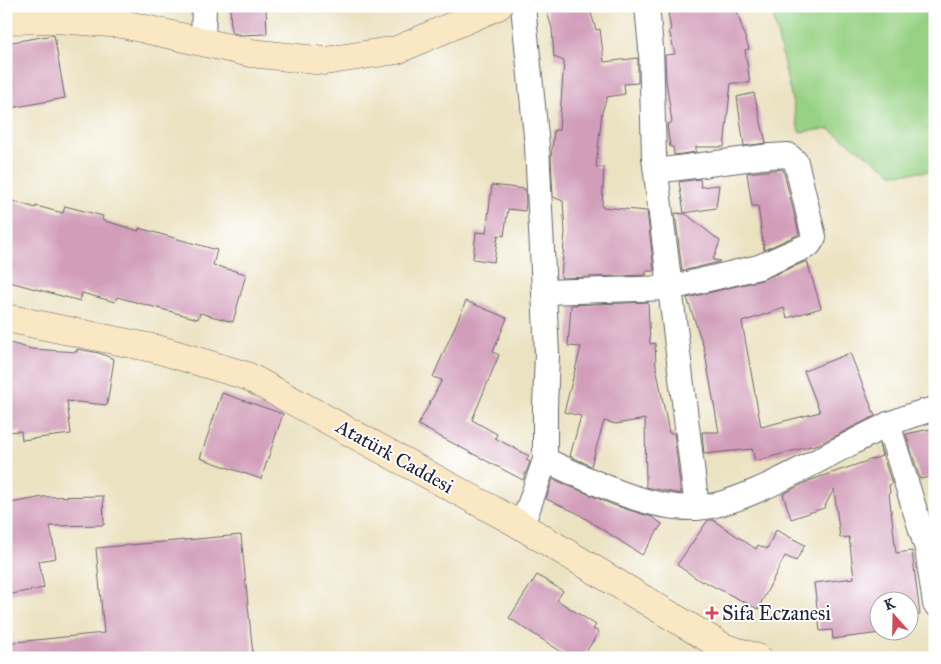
<svg xmlns="http://www.w3.org/2000/svg" width="941" height="664" font-family="'IM FELL Great Primer',serif">
  <rect width="100%" height="100%" fill="#fff"/>
  <filter id="ink" filterUnits="userSpaceOnUse"><feTurbulence type="fractalNoise" baseFrequency=".02" numOctaves="2"/><feDisplacementMap in="SourceGraphic" scale="10" xChannelSelector="R" yChannelSelector="G"/><feConvolveMatrix kernelMatrix="1 2 1 2 8 2 1 2 1" color-interpolation-filters="sRGB"/></filter>
  <filter id="wash" filterUnits="userSpaceOnUse"><feTurbulence type="fractalNoise" baseFrequency=".0096" numOctaves="4" result="noise"/><feDisplacementMap in="SourceGraphic" scale="20" xChannelSelector="R" yChannelSelector="G"/><feGaussianBlur stdDeviation="1.12" result="paint"/><feColorMatrix in="noise" values="0 0 0 0 0 0 0 0 0 0 0 0 0 0 0 0 0 1.4 0 .05"/><feComposite in="paint" operator="in"/></filter>
  <g filter="url(#wash)">
    <rect width="100%" height="100%" fill="#ebe2c1"/>
    <path fill="#97d184" stroke="#5c7a60" d="M 771,6 L 935,6 L 935,171 L 894,174 L 829,129 L 799,132 Z"/>
    <g id="blocks">
      <g fill="#d19db9">
        <path d="M 230,6 L 266,6 L 267,34 L 241,35 L 231,32 Z"/>
        <path d="M 545,6 L 589,6 L 596,30 L 600,29 L 604,62 L 638,58 L 638,83 L 624,84 L 625,94 L 607,97 L 602,112 L 596,167 L 604,167 L 602,207 L 647,211 L 654,271 L 646,271 L 646,275 L 561,278 L 565,232 L 563,201 L 553,197 L 551,158 L 554,130 L 559,130 L 564,61 L 554,57 L 552,28 Z"/>
        <path d="M 667,6 L 735,6 L 749,49 L 745,50 L 750,83 L 731,83 L 724,147 L 696,147 L 696,152 L 674,155 L 673,147 L 670,147 L 667,125 L 672,122 L 666,80 L 665,55 L 675,54 L 669,30 L 671,30 Z"/>
        <path d="M 54,35 L 65,98 L 6,109 L 6,43 Z"/>
        <path d="M 754,93 L 766,143 L 744,146 L 737,97 Z"/>
        <path d="M 783,169 L 799,234 L 764,250 L 758,206 L 752,206 L 747,173 Z"/>
        <path d="M 700,179 L 701,187 L 719,185 L 716,208 L 684,213 L 679,182 Z"/>
        <path d="M 492,185 L 525,189 L 526,203 L 525,211 L 508,209 L 504,236 L 498,235 L 494,262 L 473,259 L 476,232 L 486,233 Z"/>
        <path d="M 6,199 L 36,208 L 36,206 L 63,213 L 65,206 L 103,216 L 102,220 L 139,231 L 139,228 L 217,250 L 213,265 L 246,274 L 233,322 L 200,313 L 198,319 L 117,297 L 115,302 L 82,293 L 80,301 L 6,281 Z"/>
        <path d="M 675,213 L 686,214 L 720,241 L 713,260 L 720,261 L 719,262 L 682,271 Z"/>
        <path d="M 807,261 L 821,308 L 787,318 L 784,308 L 742,322 L 761,427 L 820,412 L 804,371 L 850,353 L 875,416 L 819,444 L 755,461 L 752,449 L 704,454 L 702,432 L 719,432 L 704,348 L 687,298 L 762,280 Z"/>
        <path d="M 466,301 L 507,318 L 493,352 L 499,355 L 472,420 L 497,434 L 495,438 L 529,456 L 526,460 L 530,462 L 523,480 L 418,425 L 442,380 L 433,377 Z"/>
        <path d="M 648,302 L 650,344 L 655,343 L 656,366 L 669,433 L 674,433 L 681,494 L 646,487 L 645,419 L 616,424 L 604,421 L 591,466 L 570,456 L 581,416 L 564,412 L 581,347 L 568,346 L 571,305 Z"/>
        <path d="M 6,342 L 32,349 L 77,352 L 77,349 L 99,353 L 114,359 L 107,405 L 67,401 L 71,434 L 22,440 L 21,431 L 6,432 Z"/>
        <path d="M 222,393 L 283,414 L 261,479 L 200,458 Z"/>
        <path d="M 935,428 L 935,476 L 920,479 L 906,434 Z"/>
        <path d="M 879,444 L 892,484 L 889,485 L 890,493 L 889,493 L 896,553 L 912,551 L 920,615 L 908,616 L 908,602 L 878,602 L 878,632 L 889,632 L 833,639 L 832,630 L 820,631 L 814,583 L 854,578 L 849,537 L 840,538 L 834,489 L 824,508 L 791,519 L 783,494 L 811,480 L 882,456 Z"/>
        <path d="M 553,479 L 613,505 L 652,517 L 662,524 L 642,555 L 577,513 L 546,499 Z"/>
        <path d="M 103,496 L 104,525 L 50,526 L 56,558 L 39,561 L 44,588 L 6,595 L 6,504 L 43,497 Z"/>
        <path d="M 708,520 L 713,520 L 756,549 L 758,545 L 767,549 L 776,530 L 805,545 L 796,561 L 785,556 L 758,609 L 703,581 L 702,582 L 677,565 Z"/>
        <path d="M 241,535 L 253,655 L 222,658 L 6,658 L 6,643 L 104,633 L 96,548 Z"/>
        <path d="M 537,575 L 563,591 L 557,600 L 596,625 L 593,629 L 599,632 L 582,658 L 571,658 L 509,618 Z"/>
      </g>
    </g>
  </g>
  <g filter="url(#ink)">
    <use href="#blocks" fill-opacity="0" stroke="#68656a" stroke-width="1"/>
    <g fill="none" stroke-linecap="round" stroke-linejoin="round">
      <g stroke="#68656a" stroke-width="26">
        <g id="street">
          <path d="M 647,6 L 651,48 L 654,157 L 697,508"/>
          <path d="M 203,42 L 204,6"/>
          <path d="M 544,292 L 670,288 L 759,267 L 809,245 L 814,237 L 796,162 L 788,155 L 770,156 L 656,171"/>
          <path d="M 888,424 L 927,549"/>
          <path d="M 545,460 C 590,480 644,509 695,508 C 735,507 801,469 838,450 C 869,434 900,416 935,409"/>
          <path d="M 522,526 L 545,460 L 545,407 L 547,354 L 537,146 L 523,6"/>
          <path d="M 935,547 L 927,549 L 935,604"/>
        </g>
      </g>
      <g stroke="#68656a" stroke-width="29">
        <g id="secondary">
          <path d="M 6,20 L 56,19 L 123,24 L 251,53 L 325,61 L 397,50 L 498,6"/>
          <path d="M 6,318 L 157,349 L 247,376 L 515,522 L 723,647 L 758,658"/>
        </g>
      </g>
      <use href="#street" stroke="#fff" stroke-width="24"/>
      <use href="#secondary" stroke="#fae7c3" stroke-width="28"/>
    </g>
  </g>
  <path fill="#d1495b" stroke="#fff" stroke-width="2" d="M709.5 605.5h5v5h5v5h-5v5h-5v-5h-5v-5h5z"/>
  <g text-anchor="middle" stroke-width="4" stroke-linejoin="round" paint-order="stroke">
    <g font-size="20" fill="#22223b" stroke="#fff">
      <text transform="translate(395 456) rotate(29)" y="7">Atatürk Caddesi</text>
    </g>
    <g font-size="20" fill="#22223b" stroke="#fff" text-anchor="start">
      <text x="722" y="620">Sifa Eczanesi</text>
    </g>
  </g>
  <rect width="941" height="664" fill="none" stroke="#fff" stroke-width="25"/>
  <g transform="translate(894 616) rotate(340)"><circle r="24" fill="#ffffff" stroke="#a7a7b1"/>
  <path d="M0-4L9 19L0 12L-9 19Z" fill="#d1495b"/>
  <text y="-8" font-size="14" font-weight="bold" text-anchor="middle" fill="#22223b">K</text>
  </g>
</svg>
